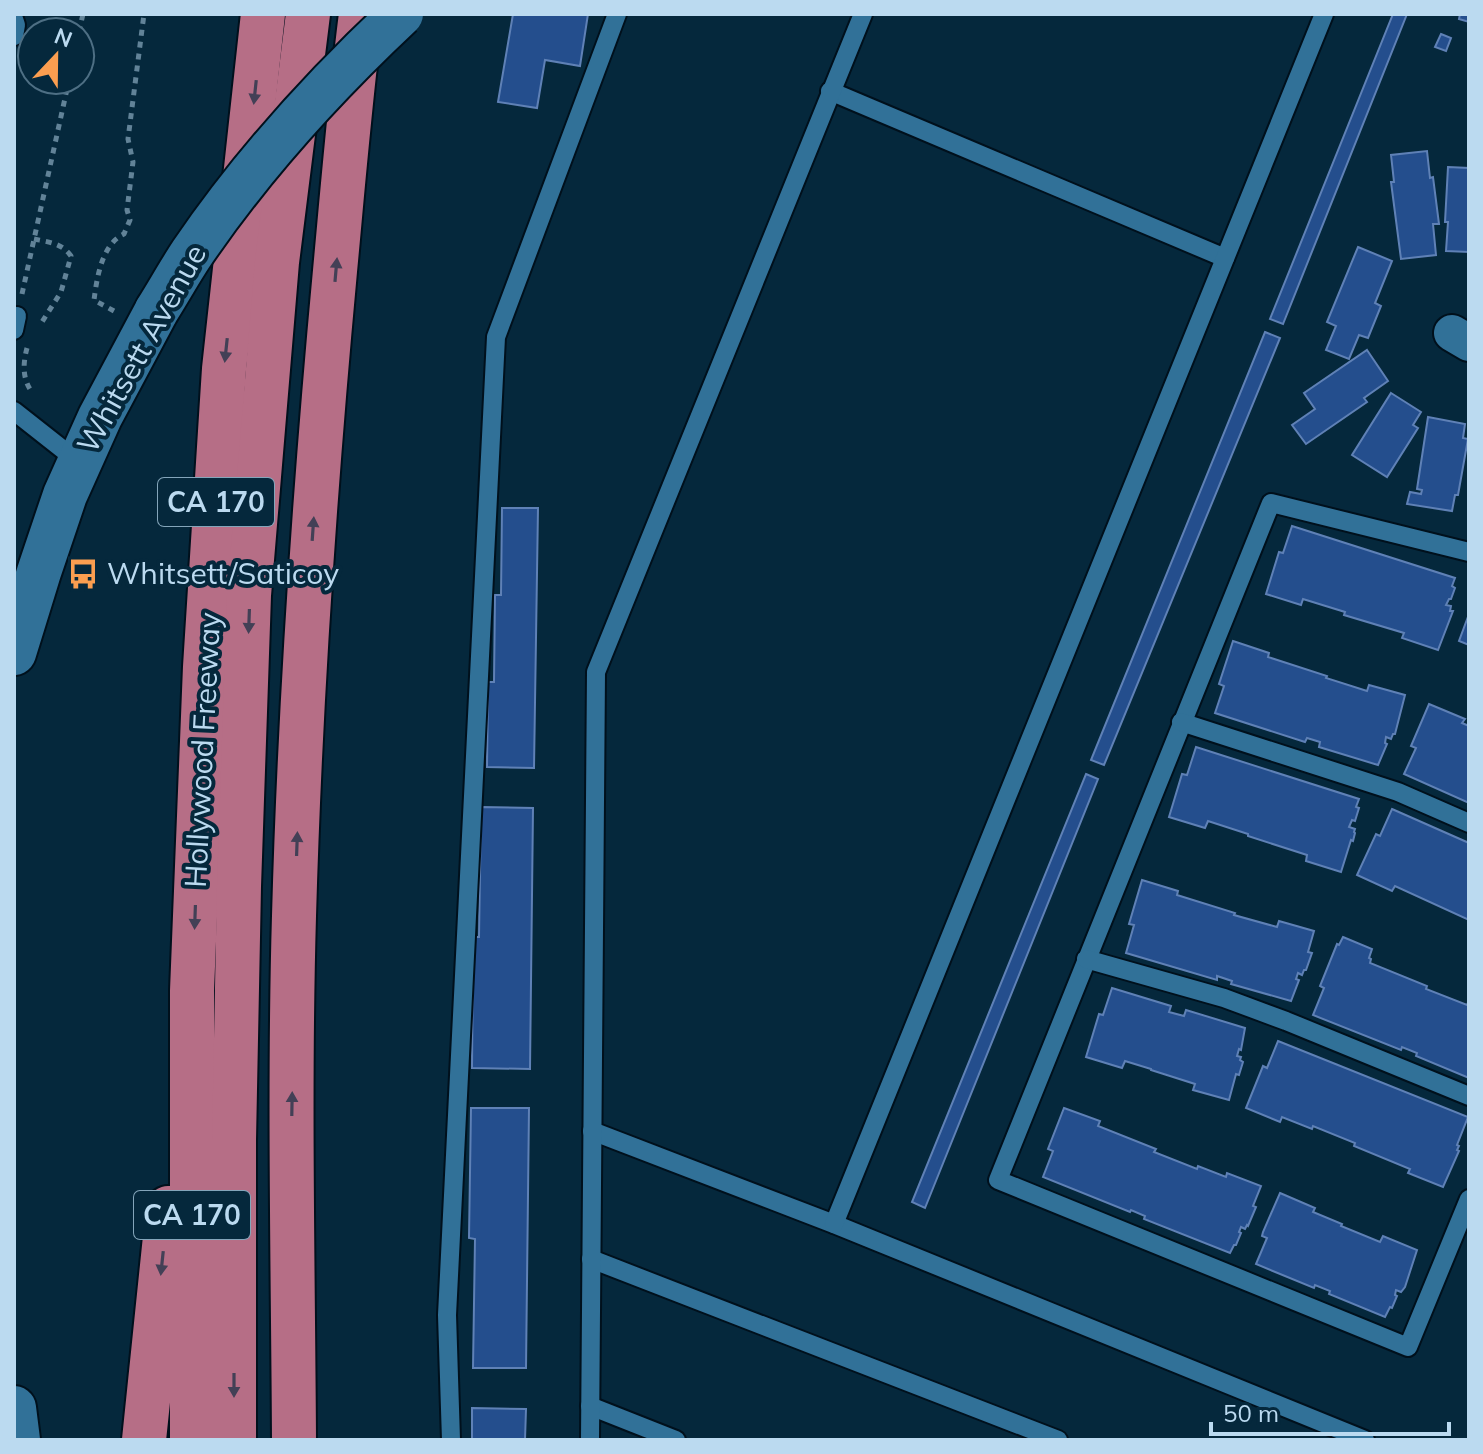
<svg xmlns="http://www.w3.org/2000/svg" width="1483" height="1454" font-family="Mulish,sans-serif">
  <rect width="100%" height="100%" fill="#05283c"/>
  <g fill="#244e8d" stroke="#5f81b6" stroke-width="2">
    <path d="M 513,14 L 588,14 L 580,66 L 545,60 L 537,108 L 498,102 Z"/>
    <path d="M 1393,14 L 1407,14 L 1283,324 L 1270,319 Z"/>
    <path d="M 1460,14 L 1469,14 L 1469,22 L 1459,19 Z"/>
    <path d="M 1441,34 L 1451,38 L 1446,51 L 1435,47 Z"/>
    <path d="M 1427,151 L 1430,178 L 1433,177 L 1439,224 L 1433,224 L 1436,255 L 1401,259 L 1391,182 L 1394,182 L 1391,155 Z"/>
    <path d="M 1448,167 L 1469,168 L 1469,252 L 1446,251 L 1448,222 L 1445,222 Z"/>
    <path d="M 1358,247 L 1392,261 L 1375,303 L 1381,306 L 1368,338 L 1359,335 L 1349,359 L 1326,350 L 1336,326 L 1327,322 Z"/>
    <path d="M 1265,332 L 1280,338 L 1104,765 L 1091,760 Z"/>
    <path d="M 1367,350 L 1388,381 L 1364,398 L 1367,402 L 1306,444 L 1292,425 L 1315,409 L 1304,393 Z"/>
    <path d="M 1391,393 L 1421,412 L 1413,425 L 1418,428 L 1387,477 L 1352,455 Z"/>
    <path d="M 1428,417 L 1465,424 L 1463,438 L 1468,439 L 1458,495 L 1455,495 L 1452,511 L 1407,504 L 1410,492 L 1421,494 L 1422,490 L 1417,489 Z"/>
    <path d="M 502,508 L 538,508 L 534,768 L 487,767 L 488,682 L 494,682 L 495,595 L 501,595 Z"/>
    <path d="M 1292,526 L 1455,578 L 1452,586 L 1455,588 L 1451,599 L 1449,599 L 1446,605 L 1451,606 L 1450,611 L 1453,611 L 1438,650 L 1402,638 L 1404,633 L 1344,615 L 1345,612 L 1303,599 L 1301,605 L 1266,594 L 1279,552 L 1283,553 Z"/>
    <path d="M 1469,614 L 1469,645 L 1459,641 Z"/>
    <path d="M 1233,641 L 1269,653 L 1268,657 L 1327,676 L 1326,678 L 1367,691 L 1369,685 L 1405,695 L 1395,734 L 1393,734 L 1391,739 L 1386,737 L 1385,743 L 1387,744 L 1378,765 L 1319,747 L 1320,742 L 1307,738 L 1305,742 L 1215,713 L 1224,686 L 1219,684 Z"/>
    <path d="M 1429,704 L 1465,719 L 1462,723 L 1469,726 L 1469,803 L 1404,774 L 1416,748 L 1411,746 Z"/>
    <path d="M 1196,747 L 1359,799 L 1356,807 L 1359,808 L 1355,821 L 1352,820 L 1349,827 L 1355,829 L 1354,832 L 1355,833 L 1353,841 L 1351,840 L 1341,872 L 1306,861 L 1307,855 L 1248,836 L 1248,834 L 1208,821 L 1205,828 L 1169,817 L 1182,774 L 1187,775 Z"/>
    <path d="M 1086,774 L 1098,779 L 925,1208 L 912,1202 Z"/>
    <path d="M 481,807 L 533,808 L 530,1069 L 472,1068 L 473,937 L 479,937 Z"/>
    <path d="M 1392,809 L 1469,843 L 1469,920 L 1395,886 L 1392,891 L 1357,875 L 1376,834 L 1380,836 Z"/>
    <path d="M 1142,880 L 1178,891 L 1177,895 L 1235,913 L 1234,915 L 1277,927 L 1279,921 L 1314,931 L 1308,952 L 1312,953 L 1306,970 L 1304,970 L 1302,975 L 1298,973 L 1296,979 L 1299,980 L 1291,1001 L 1231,984 L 1232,981 L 1217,976 L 1217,980 L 1126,953 L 1134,925 L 1129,924 Z"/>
    <path d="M 1343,937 L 1372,949 L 1369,958 L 1371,959 L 1370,963 L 1427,986 L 1426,989 L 1467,1005 L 1469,1000 L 1469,1078 L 1416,1056 L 1417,1053 L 1402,1047 L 1401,1050 L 1313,1015 L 1324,988 L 1320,986 L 1337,944 L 1339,945 Z"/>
    <path d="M 1112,988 L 1171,1006 L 1169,1012 L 1184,1016 L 1186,1010 L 1245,1028 L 1241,1050 L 1239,1049 L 1237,1056 L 1241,1057 L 1240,1060 L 1243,1062 L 1239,1075 L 1236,1074 L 1229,1100 L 1193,1090 L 1195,1084 L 1151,1070 L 1151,1069 L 1125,1061 L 1122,1068 L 1086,1057 L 1099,1014 L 1103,1015 Z"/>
    <path d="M 1278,1041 L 1468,1117 L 1457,1145 L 1459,1146 L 1457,1150 L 1459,1151 L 1443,1187 L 1408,1173 L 1410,1169 L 1354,1146 L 1355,1143 L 1313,1126 L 1312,1129 L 1282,1117 L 1280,1122 L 1246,1108 L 1263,1066 L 1267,1068 Z"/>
    <path d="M 471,1108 L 529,1108 L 526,1368 L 473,1368 L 475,1239 L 469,1238 Z"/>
    <path d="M 1064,1108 L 1100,1121 L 1098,1126 L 1156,1149 L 1154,1152 L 1197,1169 L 1198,1166 L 1226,1177 L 1227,1173 L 1261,1186 L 1253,1206 L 1256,1207 L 1248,1226 L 1247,1225 L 1245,1229 L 1241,1227 L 1239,1232 L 1241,1233 L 1236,1245 L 1234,1245 L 1230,1253 L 1144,1219 L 1145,1216 L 1131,1210 L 1130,1212 L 1043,1177 L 1053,1151 L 1048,1149 Z"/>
    <path d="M 1280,1193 L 1315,1208 L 1313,1212 L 1342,1224 L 1341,1226 L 1380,1242 L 1383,1236 L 1417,1250 L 1405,1287 L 1401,1292 L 1396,1290 L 1395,1295 L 1397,1296 L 1392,1308 L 1390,1307 L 1385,1317 L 1329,1294 L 1330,1291 L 1315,1285 L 1314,1288 L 1256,1264 L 1267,1238 L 1262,1236 L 1263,1232 Z"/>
    <path d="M 472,1408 L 526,1409 L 525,1440 L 472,1440 Z"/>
  </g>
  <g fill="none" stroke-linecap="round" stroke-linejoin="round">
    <g stroke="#00101c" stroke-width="22">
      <g id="lane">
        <path d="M 14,19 L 16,25 L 14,36"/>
        <path d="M 830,91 L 1225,258"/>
        <path d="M 14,330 L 17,316"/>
        <path d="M 14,411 L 80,463"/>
        <path d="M 1469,552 L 1271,503 L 998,1180 L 1408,1347 L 1469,1199"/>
        <path d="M 1181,722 L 1398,792 L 1469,823"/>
        <path d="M 1086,959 L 1224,998 L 1286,1021 L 1469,1096"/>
        <path d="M 592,1131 L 834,1224 L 1365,1440"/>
        <path d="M 834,1224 L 1324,14"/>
        <path d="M 591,1259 L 1058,1440"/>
        <path d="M 590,1406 L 676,1440"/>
        <path d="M 451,1440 L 447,1315 L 496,337 L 617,14"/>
        <path d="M 590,1440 L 596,672 L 863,14"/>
      </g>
    </g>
    <g stroke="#00101c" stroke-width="40">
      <path id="street" d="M 1452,333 L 1469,343"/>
    </g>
    <g stroke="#00101c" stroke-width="48">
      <g id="secondary">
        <path d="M 14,653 L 39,572 L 65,495 L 100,417 L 157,310"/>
        <path d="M 14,1408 L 18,1440"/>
      </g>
    </g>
    <g stroke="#00101c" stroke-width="48">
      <g id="highway">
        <path d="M 144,1440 L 168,1208"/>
        <path d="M 192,1440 L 192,991 L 205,667 L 224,369 L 263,14"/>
        <path d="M 234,1440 L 234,1140 L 239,886 L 249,595 L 277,262 L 308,14"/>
        <path d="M 294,1440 C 293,1265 289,1090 294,916 C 300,701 315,486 335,271 C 343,185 350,100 361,14"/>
      </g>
    </g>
    <g stroke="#628398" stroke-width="5" stroke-dasharray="6 6" stroke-linecap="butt">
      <path d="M 79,32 L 83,14"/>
      <path d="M 34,239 C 48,242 62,243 71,256 L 61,292 L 42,322"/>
      <path d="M 22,294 L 69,80"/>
      <path d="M 114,311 L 94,300 C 97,277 102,244 124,234 L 130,220 L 127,210 L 133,162 L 128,139 L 144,14"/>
      <path d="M 27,348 C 23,363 22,379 32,392"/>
    </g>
    <use href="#lane" stroke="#317198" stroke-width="18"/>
    <use href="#street" stroke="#317198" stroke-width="36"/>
    <use href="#secondary" stroke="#317198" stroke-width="44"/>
    <use href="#highway" stroke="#b66e86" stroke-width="44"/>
    <g stroke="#00101c" stroke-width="48" stroke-linecap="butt">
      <path id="secondary-bridge" d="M 157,310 C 169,291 180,271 192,253 C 252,165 324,86 401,14"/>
    </g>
    <use href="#secondary-bridge" stroke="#317198" stroke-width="44"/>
  </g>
  <defs><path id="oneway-solid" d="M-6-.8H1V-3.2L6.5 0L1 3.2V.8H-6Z" transform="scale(2)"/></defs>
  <g fill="#434056">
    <use href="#oneway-solid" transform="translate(255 92) rotate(96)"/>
    <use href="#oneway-solid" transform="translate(336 270) rotate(-85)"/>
    <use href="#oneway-solid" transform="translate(226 350) rotate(96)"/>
    <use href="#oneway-solid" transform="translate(313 529) rotate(-86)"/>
    <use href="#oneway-solid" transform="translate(249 621) rotate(92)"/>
    <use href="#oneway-solid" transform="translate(297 844) rotate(-88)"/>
    <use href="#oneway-solid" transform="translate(195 917) rotate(92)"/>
    <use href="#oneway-solid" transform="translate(292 1104) rotate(-89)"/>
    <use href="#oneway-solid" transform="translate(162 1263) rotate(96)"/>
    <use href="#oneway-solid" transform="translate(234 1385) rotate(90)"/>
  </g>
  <defs>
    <g id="bus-bare" transform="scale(2.4)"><path d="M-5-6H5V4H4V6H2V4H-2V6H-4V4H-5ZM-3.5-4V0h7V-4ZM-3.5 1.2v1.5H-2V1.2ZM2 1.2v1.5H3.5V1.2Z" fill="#fb9e50" stroke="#05283c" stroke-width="2.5" paint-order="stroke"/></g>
  </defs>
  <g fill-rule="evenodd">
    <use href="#bus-bare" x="83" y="574"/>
  </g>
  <g text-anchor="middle" stroke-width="8" stroke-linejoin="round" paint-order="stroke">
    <g fill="#05283c" stroke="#84a5ba" stroke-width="2">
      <rect x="158" y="478" width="116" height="48" rx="6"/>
      <rect x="134" y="1191" width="116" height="48" rx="6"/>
    </g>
    <g font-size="28" font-weight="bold" fill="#bbdaf0">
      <text x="216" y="512">CA 170</text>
      <text x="192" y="1225">CA 170</text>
    </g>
    <g font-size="30" fill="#bbdaf0" stroke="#05283c">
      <text transform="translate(142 349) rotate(-61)" y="10">Whitsett Avenue</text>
      <text transform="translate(203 750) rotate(-87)" y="10">Hollywood Freeway</text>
    </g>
    <g font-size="30" fill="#bbdaf0" stroke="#05283c" text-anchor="start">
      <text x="107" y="584">Whitsett/Saticoy</text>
    </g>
  </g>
  <rect width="1483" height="1454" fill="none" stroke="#bbdaf0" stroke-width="32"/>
  <g transform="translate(56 56) rotate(22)"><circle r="38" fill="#05283c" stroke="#4e6f84" stroke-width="2"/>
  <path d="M0-6L14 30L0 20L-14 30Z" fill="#fb9e50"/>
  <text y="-12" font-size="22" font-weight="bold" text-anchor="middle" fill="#bbdaf0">N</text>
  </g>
  <path d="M1211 1422v12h238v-12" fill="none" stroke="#bbdaf0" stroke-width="4"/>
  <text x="1223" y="1422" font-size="24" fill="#bbdaf0" stroke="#05283c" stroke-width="6" paint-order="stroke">50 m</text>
</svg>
